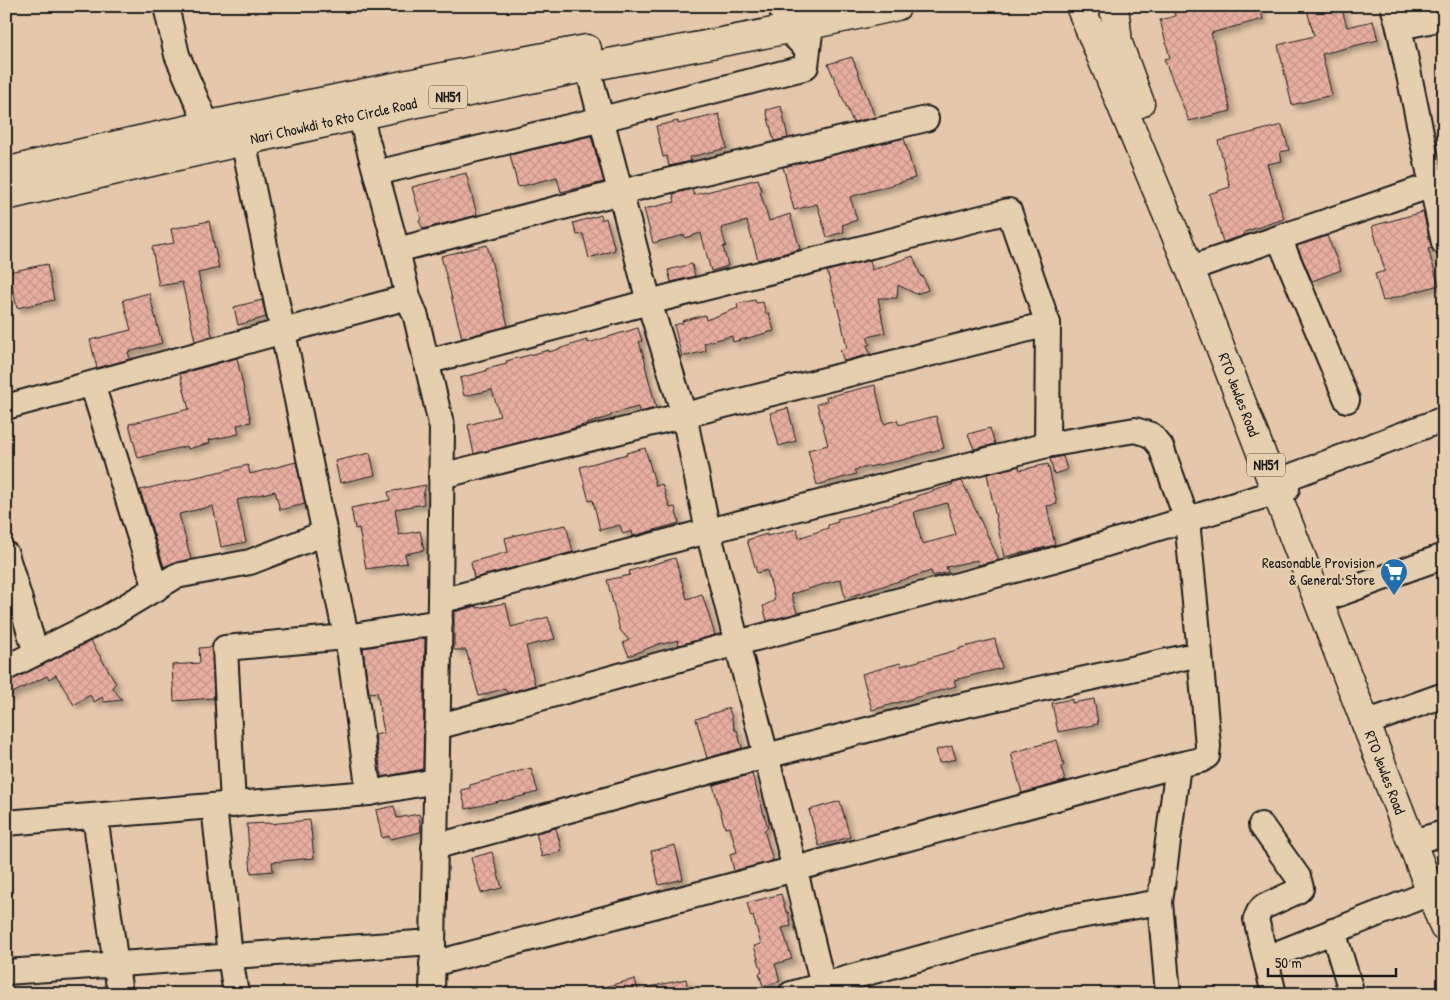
<svg xmlns="http://www.w3.org/2000/svg" width="1450" height="1000" font-family="'Patrick Hand',sans-serif">
  <defs>
    <pattern id="building-cross-hatch" width="8" height="8" patternUnits="userSpaceOnUse" patternTransform="scale(1.25)"><rect width="8" height="8" fill="#e7aea0"/><path d="M0 0l8 8M0 8l8-8" fill="none" stroke="#c69589"/></pattern>
    <filter id="shadow"><feDropShadow dx="4.5" dy="4.5" stdDeviation="2.5" flood-color="#0004"/></filter>
  </defs>
  <rect width="100%" height="100%" fill="#e5c8ab"/>
  <filter id="ink" filterUnits="userSpaceOnUse"><feTurbulence type="fractalNoise" baseFrequency=".02" numOctaves="2"/><feDisplacementMap in="SourceGraphic" scale="10" xChannelSelector="R" yChannelSelector="G"/><feConvolveMatrix kernelMatrix="1 2 1 2 8 2 1 2 1" color-interpolation-filters="sRGB"/></filter>
  <g filter="url(#ink)">
    <g fill="url(#building-cross-hatch)" stroke="#1c1c1c" fill-rule="evenodd" filter="url(#shadow)">
      <path d="M 1172,6 L 1259,6 L 1263,19 L 1211,33 L 1231,111 L 1189,121 L 1164,59 L 1170,58 L 1160,20 L 1175,16 Z"/>
      <path d="M 1306,6 L 1341,6 L 1347,27 L 1373,21 L 1378,40 L 1322,54 L 1332,95 L 1292,105 L 1278,45 L 1314,36 Z"/>
      <path d="M 852,57 L 875,117 L 853,122 L 828,64 Z"/>
      <path d="M 781,106 L 788,138 L 774,141 L 766,110 Z"/>
      <path d="M 719,114 L 727,148 L 690,157 L 691,161 L 669,166 L 667,156 L 663,157 L 656,126 L 678,121 L 678,124 Z"/>
      <path d="M 1282,125 L 1289,150 L 1280,152 L 1282,161 L 1267,164 L 1284,219 L 1244,232 L 1245,235 L 1223,242 L 1209,194 L 1230,187 L 1218,141 Z"/>
      <path d="M 591,136 L 604,182 L 561,192 L 557,177 L 518,187 L 510,155 Z"/>
      <path d="M 904,138 L 915,178 L 850,197 L 857,220 L 842,225 L 844,232 L 827,237 L 817,204 L 794,210 L 783,167 Z"/>
      <path d="M 466,173 L 477,215 L 423,229 L 419,221 L 421,219 L 412,187 Z"/>
      <path d="M 758,179 L 762,191 L 760,192 L 769,221 L 790,214 L 800,249 L 758,260 L 747,221 L 721,228 L 726,246 L 723,247 L 728,266 L 711,271 L 701,233 L 685,238 L 684,235 L 653,243 L 644,209 L 675,202 L 673,194 L 692,189 L 694,195 Z"/>
      <path d="M 1423,212 L 1432,248 L 1428,249 L 1439,285 L 1383,301 L 1375,274 L 1385,271 L 1372,226 Z"/>
      <path d="M 601,215 L 602,220 L 606,218 L 615,250 L 589,258 L 583,234 L 577,235 L 573,223 Z"/>
      <path d="M 209,221 L 219,268 L 198,273 L 212,336 L 195,341 L 182,282 L 159,286 L 152,247 L 174,243 L 171,229 Z"/>
      <path d="M 1327,236 L 1341,270 L 1312,281 L 1297,246 Z"/>
      <path d="M 487,245 L 508,326 L 462,338 L 441,256 Z"/>
      <path d="M 913,256 L 921,277 L 923,276 L 928,290 L 916,294 L 898,285 L 897,298 L 878,298 L 885,333 L 867,337 L 870,344 L 867,345 L 870,354 L 844,361 L 840,350 L 847,348 L 841,320 L 827,271 L 870,260 L 872,270 Z"/>
      <path d="M 47,264 L 54,300 L 17,308 L 9,272 Z"/>
      <path d="M 692,264 L 695,276 L 671,282 L 668,270 Z"/>
      <path d="M 149,293 L 162,343 L 128,352 L 130,359 L 97,368 L 90,340 L 131,330 L 123,300 Z"/>
      <path d="M 262,300 L 266,317 L 238,325 L 234,307 Z"/>
      <path d="M 755,300 L 756,303 L 763,302 L 766,314 L 769,313 L 774,331 L 733,342 L 732,336 L 704,343 L 706,351 L 682,357 L 674,325 L 683,323 L 682,321 L 705,315 L 706,320 L 738,308 L 737,304 Z"/>
      <path d="M 638,328 L 642,341 L 639,342 L 646,364 L 645,365 L 656,408 L 639,412 L 638,407 L 611,414 L 611,416 L 568,430 L 474,454 L 468,425 L 500,416 L 492,390 L 464,396 L 460,378 L 486,371 L 486,369 L 507,364 L 506,361 L 549,350 L 549,352 L 587,340 L 588,343 Z"/>
      <path d="M 237,358 L 251,422 L 237,425 L 239,434 L 209,440 L 210,443 L 188,449 L 187,446 L 138,458 L 129,424 L 189,409 L 180,374 Z"/>
      <path d="M 875,385 L 884,424 L 897,420 L 899,425 L 936,416 L 944,448 L 903,460 L 854,470 L 856,474 L 817,485 L 808,450 L 828,445 L 817,404 L 827,401 L 826,397 Z"/>
      <path d="M 788,408 L 796,441 L 779,446 L 770,413 Z"/>
      <path d="M 990,428 L 995,444 L 974,449 L 968,434 Z"/>
      <path d="M 645,448 L 656,486 L 662,484 L 670,508 L 675,507 L 679,523 L 633,536 L 632,531 L 623,534 L 620,525 L 600,530 L 593,500 L 589,501 L 580,467 L 627,454 L 626,453 Z"/>
      <path d="M 370,453 L 375,475 L 340,483 L 335,461 Z"/>
      <path d="M 1063,456 L 1067,470 L 1054,474 L 1050,459 Z"/>
      <path d="M 296,462 L 305,504 L 280,510 L 275,491 L 237,500 L 246,542 L 221,547 L 213,506 L 179,514 L 191,559 L 173,563 L 164,567 L 140,490 L 248,465 L 250,474 Z"/>
      <path d="M 1048,464 L 1057,504 L 1047,506 L 1055,545 L 1004,557 L 987,474 L 1019,466 L 1020,470 Z"/>
      <path d="M 962,481 L 999,560 L 978,565 L 977,560 L 946,567 L 948,572 L 933,576 L 931,571 L 845,598 L 841,579 L 791,594 L 797,613 L 767,621 L 763,606 L 775,600 L 767,570 L 757,573 L 747,540 L 767,534 L 767,536 L 797,529 L 799,538 L 828,528 L 828,525 L 838,522 L 837,519 L 871,511 L 870,510 L 886,505 L 886,506 L 916,498 L 916,496 L 952,485 L 953,483 ZM 947,503 L 956,535 L 922,544 L 914,512 Z"/>
      <path d="M 426,485 L 423,496 L 424,504 L 395,509 L 399,535 L 420,531 L 424,550 L 405,554 L 407,563 L 366,569 L 359,528 L 355,529 L 351,508 L 390,500 L 388,492 Z"/>
      <path d="M 566,525 L 573,552 L 474,578 L 471,562 L 508,552 L 505,538 L 545,528 L 546,529 Z"/>
      <path d="M 675,558 L 687,599 L 702,594 L 715,635 L 679,645 L 678,640 L 663,644 L 661,643 L 629,656 L 623,643 L 629,640 L 620,630 L 607,580 L 630,575 L 629,571 Z"/>
      <path d="M 506,603 L 511,627 L 548,617 L 555,639 L 526,646 L 535,685 L 507,693 L 505,688 L 479,696 L 466,650 L 454,650 L 454,612 L 477,606 L 477,608 Z"/>
      <path d="M 425,638 L 423,769 L 382,777 L 375,735 L 384,733 L 377,692 L 369,693 L 363,648 Z"/>
      <path d="M 995,639 L 1002,668 L 954,680 L 956,686 L 872,710 L 862,674 L 900,663 L 901,666 L 960,649 L 960,648 Z"/>
      <path d="M 91,641 L 116,683 L 112,687 L 122,700 L 104,702 L 102,697 L 94,702 L 90,695 L 74,705 L 56,675 L 49,679 L 47,676 L 6,696 L 6,682 L 12,680 Z"/>
      <path d="M 212,647 L 214,698 L 174,701 L 172,665 L 200,663 L 199,648 Z"/>
      <path d="M 1072,699 L 1072,703 L 1094,699 L 1098,724 L 1058,732 L 1052,703 Z"/>
      <path d="M 729,708 L 735,731 L 737,730 L 742,748 L 707,758 L 696,719 Z"/>
      <path d="M 1057,740 L 1064,765 L 1061,767 L 1065,781 L 1022,793 L 1011,753 Z"/>
      <path d="M 952,746 L 956,759 L 939,763 L 936,750 Z"/>
      <path d="M 531,768 L 538,792 L 503,801 L 503,800 L 466,809 L 461,790 L 470,788 L 470,785 Z"/>
      <path d="M 752,774 L 768,828 L 764,830 L 773,861 L 734,871 L 730,854 L 737,852 L 730,827 L 725,828 L 713,785 Z"/>
      <path d="M 840,801 L 850,837 L 819,846 L 809,810 Z"/>
      <path d="M 394,806 L 397,818 L 419,814 L 421,832 L 390,839 L 389,836 L 382,838 L 376,810 Z"/>
      <path d="M 310,820 L 314,858 L 272,862 L 273,871 L 251,873 L 247,824 L 269,823 L 269,824 Z"/>
      <path d="M 556,828 L 562,851 L 542,857 L 536,833 Z"/>
      <path d="M 675,845 L 683,879 L 659,885 L 651,851 Z"/>
      <path d="M 492,852 L 502,888 L 481,893 L 471,858 Z"/>
      <path d="M 781,894 L 786,912 L 788,912 L 791,926 L 782,928 L 792,959 L 775,964 L 780,981 L 763,986 L 759,973 L 762,972 L 754,946 L 761,944 L 753,916 L 751,917 L 747,903 Z"/>
      <path d="M 635,979 L 639,994 L 596,994 L 596,989 Z"/>
      <path d="M 686,979 L 689,994 L 646,994 L 645,988 Z"/>
    </g>
    <g fill="none" stroke-linecap="round" stroke-linejoin="round">
      <g stroke="#1c1c1c" stroke-width="28">
        <g id="minor">
          <path d="M 166,6 L 177,55 L 207,125"/>
          <path d="M 781,6 L 787,29 L 801,43"/>
          <path d="M 1393,6 L 1399,27 L 1444,243"/>
          <path d="M 1399,27 L 1444,18"/>
          <path d="M 583,49 L 649,302 L 684,415 L 708,531 L 784,825 L 825,994"/>
          <path d="M 355,97 L 397,250 L 408,297 L 416,317 L 442,428 L 440,601 L 432,994"/>
          <path d="M 243,140 L 350,655 L 369,793 L 436,781"/>
          <path d="M 376,173 L 602,119 L 803,68 L 806,66 L 811,24 L 807,6"/>
          <path d="M 1279,238 L 1347,400"/>
          <path d="M 397,250 L 621,192 L 926,119"/>
          <path d="M 1200,265 L 1444,181"/>
          <path d="M 426,362 L 649,302 L 1009,211 L 1048,324 L 441,476"/>
          <path d="M 92,384 L 156,589"/>
          <path d="M 6,407 L 408,297"/>
          <path d="M 1273,483 L 1444,419"/>
          <path d="M 6,554 L 36,653"/>
          <path d="M 1330,597 L 1444,556"/>
          <path d="M 440,601 L 708,531 L 1047,445 L 1048,324"/>
          <path d="M 6,668 L 108,617 L 176,576 L 250,562 L 325,533"/>
          <path d="M 1377,719 L 1444,695"/>
          <path d="M 437,727 L 737,643 L 1053,560 L 1287,489"/>
          <path d="M 1178,765 L 1201,760 L 1207,756 L 1208,746 L 1200,654"/>
          <path d="M 233,805 L 225,648 L 346,637 L 440,622"/>
          <path d="M 214,806 L 230,956 L 236,994"/>
          <path d="M 95,816 L 120,994"/>
          <path d="M 6,823 L 369,793"/>
          <path d="M 1261,825 L 1298,877 L 1301,888 L 1298,891 L 1263,907 L 1259,912 L 1256,919 L 1274,994"/>
          <path d="M 1423,839 L 1444,833"/>
          <path d="M 434,847 L 766,756 L 956,707 L 1200,654 L 1187,520 L 1161,447 L 1151,435 L 1135,430 L 1047,445"/>
          <path d="M 1160,902 L 1168,994"/>
          <path d="M 1333,931 L 1352,994"/>
          <path d="M 1266,958 L 1430,893"/>
          <path d="M 432,964 L 795,869 L 1178,765 L 1160,902 L 1057,920 L 791,994"/>
          <path d="M 6,972 L 432,942"/>
        </g>
      </g>
      <g stroke="#1c1c1c" stroke-width="31">
        <g id="highway">
          <path id="s1" d="M 1080,6 L 1190,269 L 1412,843 L 1444,927"/>
          <path d="M 1114,6 L 1118,43 L 1140,103"/>
          <path d="M 6,172 C 105,146 205,126 305,105 C 399,86 493,66 587,49"/>
          <path id="s2" d="M 6,196 C 199,150 393,107 588,67 C 691,47 795,30 897,6"/>
        </g>
      </g>
      <use href="#minor" stroke="#e5cfae" stroke-width="24"/>
      <use href="#highway" stroke="#e5cfae" stroke-width="28"/>
    </g>
  </g>
  <defs>
    <g id="supermarket-pin" transform="scale(1.4375)"><path d="M0 17L-7.5 6A9.5 9.5 0 1 1 7.5 6Z" fill="#1f6fb2" stroke="#e5cfae"/><path d="M-6-5.5h2.5l.6 2H6L4.5 2H-2.5L-4.4-4H-6ZM-1.5 3.2a1.3 1.3 0 1 0 .1 0ZM3 3.2a1.3 1.3 0 1 0 .1 0Z" fill="#fff"/></g>
  </defs>
  <g fill-rule="evenodd">
    <use href="#supermarket-pin" x="1394" y="572"/>
  </g>
  <g text-anchor="middle" stroke-width="5" stroke-linejoin="round" paint-order="stroke">
    <g fill="#e5cfae" stroke="#585248" stroke-width="1">
      <rect x="429" y="85.5" width="38" height="23" rx="4"/>
      <rect x="1247" y="453.5" width="38" height="23" rx="4"/>
    </g>
    <g font-size="14" font-weight="bold" fill="#1c1c1c">
      <text x="448" y="102">NH51</text>
      <text x="1266" y="470">NH51</text>
    </g>
    <g font-size="15" fill="#1c1c1c" stroke="#e5cfae">
      <text dy="5" stroke="none"><textPath href="#s2" startOffset="336">Nari Chowkdi to Rto Circle Road</textPath></text>
      <text dy="5" stroke="none"><textPath href="#s1" startOffset="420">RTO Jewles Road</textPath></text>
      <text dy="5" stroke="none"><textPath href="#s1" startOffset="825">RTO Jewles Road</textPath></text>
    </g>
    <g font-size="15" fill="#1c1c1c" stroke="#e5cfae" text-anchor="end">
      <text x="1375" y="568">Reasonable Provision<tspan x="1375" dy="17">&amp; General Store</tspan></text>
    </g>
  </g>
  <rect width="1450" height="1000" fill="none" stroke="#e5cfae" stroke-width="25"/>
  <rect x="12" y="12" width="1425" height="975" fill="none" stroke="#1c1c1c" stroke-width="2" filter="url(#ink)"/>
  <path d="M1268 968v8h128v-8" fill="none" stroke="#1c1c1c" stroke-width="2.5"/>
  <text x="1275" y="968" font-size="15" fill="#1c1c1c" stroke="#e5cfae" stroke-width="4" paint-order="stroke">50 m</text>
</svg>
